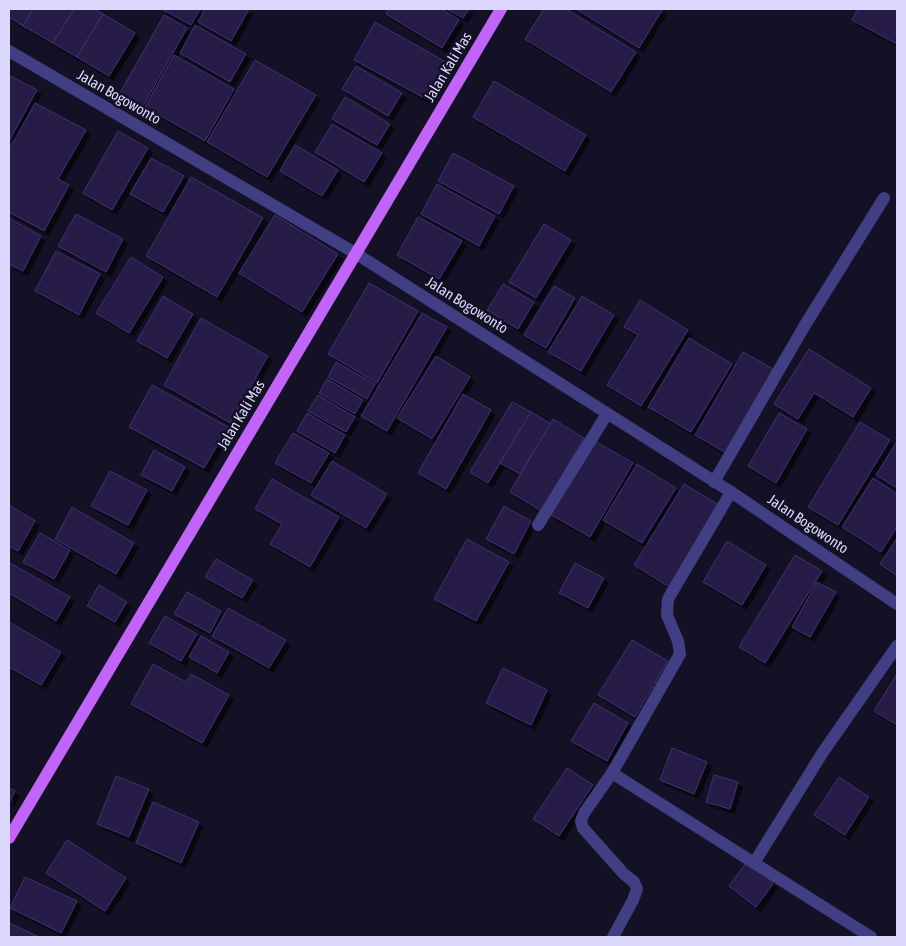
<svg xmlns="http://www.w3.org/2000/svg" width="906" height="946" font-family="'Asap Condensed',sans-serif">
  <defs>
    <filter id="shadow"><feDropShadow dx="4.5" dy="4.5" stdDeviation="0" flood-color="#0009"/></filter>
  </defs>
  <rect width="100%" height="100%" fill="#141126"/>
  <g fill="#261e46" stroke="#3d3171" filter="url(#shadow)">
    <path d="M 9,9 L 33,9 L 23,26 L 9,17 Z"/>
    <path d="M 33,9 L 74,9 L 53,43 L 23,26 Z"/>
    <path d="M 74,9 L 94,9 L 103,14 L 77,57 L 53,43 Z"/>
    <path d="M 162,9 L 200,9 L 191,25 Z"/>
    <path d="M 205,9 L 249,9 L 231,41 L 198,22 Z"/>
    <path d="M 389,9 L 441,9 L 459,20 L 442,48 L 386,14 Z"/>
    <path d="M 447,9 L 469,9 L 463,18 Z"/>
    <path d="M 544,9 L 566,9 L 636,52 L 611,92 L 525,39 Z"/>
    <path d="M 576,9 L 660,9 L 662,10 L 639,48 Z"/>
    <path d="M 858,9 L 897,9 L 897,44 L 852,20 Z"/>
    <path d="M 103,14 L 135,33 L 109,76 L 77,57 Z"/>
    <path d="M 164,15 L 187,28 L 143,106 L 120,93 Z"/>
    <path d="M 375,22 L 446,62 L 426,99 L 354,60 Z"/>
    <path d="M 195,25 L 246,54 L 230,82 L 180,53 Z"/>
    <path d="M 174,55 L 234,89 L 205,141 L 145,107 Z"/>
    <path d="M 255,60 L 316,95 L 267,177 L 207,142 Z"/>
    <path d="M 356,66 L 402,93 L 388,116 L 342,89 Z"/>
    <path d="M 11,76 L 37,90 L 9,141 L 9,81 Z"/>
    <path d="M 494,81 L 586,135 L 565,171 L 473,117 Z"/>
    <path d="M 345,97 L 390,124 L 377,145 L 332,119 Z"/>
    <path d="M 35,103 L 86,130 L 58,179 L 69,185 L 44,231 L 9,212 L 9,150 Z"/>
    <path d="M 332,124 L 382,153 L 364,182 L 315,152 Z"/>
    <path d="M 118,131 L 148,148 L 112,210 L 83,193 Z"/>
    <path d="M 295,145 L 338,170 L 322,196 L 280,171 Z"/>
    <path d="M 453,153 L 514,186 L 499,214 L 438,181 Z"/>
    <path d="M 151,158 L 184,176 L 163,212 L 130,194 Z"/>
    <path d="M 191,177 L 263,218 L 217,297 L 146,256 Z"/>
    <path d="M 437,184 L 495,216 L 479,246 L 421,214 Z"/>
    <path d="M 76,214 L 123,239 L 106,272 L 58,246 Z"/>
    <path d="M 275,215 L 338,254 L 302,312 L 239,273 Z"/>
    <path d="M 418,217 L 462,241 L 439,279 L 397,255 Z"/>
    <path d="M 9,218 L 41,236 L 23,271 L 9,264 Z"/>
    <path d="M 544,224 L 571,240 L 536,298 L 509,282 Z"/>
    <path d="M 56,251 L 100,274 L 79,315 L 35,291 Z"/>
    <path d="M 131,257 L 163,277 L 129,333 L 96,313 Z"/>
    <path d="M 369,283 L 418,311 L 377,383 L 328,354 Z"/>
    <path d="M 503,284 L 534,302 L 518,329 L 487,310 Z"/>
    <path d="M 554,286 L 575,298 L 546,348 L 524,335 Z"/>
    <path d="M 163,296 L 193,314 L 167,358 L 137,341 Z"/>
    <path d="M 582,296 L 614,315 L 581,371 L 548,352 Z"/>
    <path d="M 640,300 L 688,330 L 641,406 L 607,385 L 638,335 L 624,327 Z"/>
    <path d="M 422,313 L 447,327 L 387,431 L 361,416 Z"/>
    <path d="M 201,318 L 268,356 L 230,423 L 164,385 Z"/>
    <path d="M 689,338 L 732,364 L 691,432 L 648,407 Z"/>
    <path d="M 809,349 L 871,388 L 853,417 L 814,393 L 798,419 L 774,404 Z"/>
    <path d="M 743,352 L 775,370 L 726,453 L 695,435 Z"/>
    <path d="M 436,356 L 470,377 L 432,439 L 397,418 Z"/>
    <path d="M 336,362 L 375,384 L 367,399 L 328,377 Z"/>
    <path d="M 327,379 L 363,400 L 355,414 L 319,393 Z"/>
    <path d="M 152,385 L 228,427 L 204,468 L 129,427 Z"/>
    <path d="M 463,394 L 491,410 L 446,489 L 418,473 Z"/>
    <path d="M 318,395 L 355,417 L 346,432 L 308,411 Z"/>
    <path d="M 512,402 L 531,412 L 488,483 L 470,472 Z"/>
    <path d="M 531,412 L 551,424 L 520,474 L 500,463 Z"/>
    <path d="M 307,413 L 345,435 L 335,453 L 297,431 Z"/>
    <path d="M 779,413 L 807,429 L 776,483 L 748,466 Z"/>
    <path d="M 553,419 L 584,438 L 541,511 L 510,492 Z"/>
    <path d="M 860,422 L 890,440 L 838,525 L 808,507 Z"/>
    <path d="M 293,433 L 329,453 L 311,483 L 275,463 Z"/>
    <path d="M 593,440 L 633,463 L 590,537 L 550,514 Z"/>
    <path d="M 897,441 L 897,488 L 876,475 Z"/>
    <path d="M 154,450 L 185,467 L 172,491 L 141,475 Z"/>
    <path d="M 332,461 L 387,494 L 366,528 L 311,495 Z"/>
    <path d="M 637,464 L 676,488 L 642,543 L 603,520 Z"/>
    <path d="M 110,471 L 147,490 L 128,525 L 91,506 Z"/>
    <path d="M 873,478 L 897,494 L 897,527 L 881,552 L 842,527 Z"/>
    <path d="M 272,479 L 339,517 L 310,567 L 270,544 L 282,524 L 255,509 Z"/>
    <path d="M 684,484 L 721,506 L 671,588 L 634,565 Z"/>
    <path d="M 9,505 L 35,521 L 18,551 L 9,546 Z"/>
    <path d="M 504,506 L 531,521 L 514,554 L 486,539 Z"/>
    <path d="M 72,507 L 134,543 L 116,574 L 55,539 Z"/>
    <path d="M 40,533 L 70,550 L 54,579 L 23,562 Z"/>
    <path d="M 897,538 L 897,576 L 880,564 Z"/>
    <path d="M 467,539 L 509,562 L 476,621 L 434,599 Z"/>
    <path d="M 727,541 L 766,565 L 742,605 L 703,582 Z"/>
    <path d="M 795,555 L 822,571 L 765,663 L 739,647 Z"/>
    <path d="M 216,559 L 253,580 L 242,598 L 205,577 Z"/>
    <path d="M 10,563 L 70,597 L 56,621 L 9,593 L 9,565 Z"/>
    <path d="M 575,563 L 604,578 L 588,608 L 559,593 Z"/>
    <path d="M 817,582 L 836,592 L 810,637 L 792,627 Z"/>
    <path d="M 99,585 L 127,602 L 115,622 L 87,606 Z"/>
    <path d="M 187,592 L 221,611 L 210,633 L 174,614 Z"/>
    <path d="M 228,608 L 286,640 L 269,668 L 212,636 Z"/>
    <path d="M 165,616 L 197,634 L 181,661 L 149,643 Z"/>
    <path d="M 9,622 L 61,652 L 41,685 L 9,667 Z"/>
    <path d="M 201,636 L 229,652 L 217,673 L 189,657 Z"/>
    <path d="M 632,640 L 668,661 L 635,717 L 598,695 Z"/>
    <path d="M 153,664 L 186,682 L 191,674 L 229,695 L 202,743 L 131,704 Z"/>
    <path d="M 503,668 L 547,690 L 531,725 L 486,703 Z"/>
    <path d="M 897,674 L 897,725 L 874,711 Z"/>
    <path d="M 594,703 L 628,723 L 607,761 L 571,741 Z"/>
    <path d="M 672,748 L 707,762 L 694,794 L 660,780 Z"/>
    <path d="M 567,768 L 593,785 L 559,836 L 533,819 Z"/>
    <path d="M 714,775 L 738,782 L 730,809 L 706,802 Z"/>
    <path d="M 116,776 L 149,789 L 129,837 L 97,824 Z"/>
    <path d="M 839,777 L 869,797 L 845,835 L 814,815 Z"/>
    <path d="M 9,788 L 15,791 L 9,803 Z"/>
    <path d="M 153,802 L 199,822 L 181,863 L 136,843 Z"/>
    <path d="M 67,840 L 126,878 L 105,911 L 46,873 Z"/>
    <path d="M 754,863 L 773,884 L 756,907 L 729,886 L 745,864 Z"/>
    <path d="M 25,877 L 77,901 L 61,933 L 10,908 Z"/>
    <path d="M 9,923 L 39,937 L 9,937 Z"/>
  </g>
  <g fill="none" stroke-linecap="round" stroke-linejoin="round">
    <g stroke="#413e83" stroke-width="12">
      <path d="M 538,525 L 607,414"/>
      <path d="M 754,863 L 823,752 L 897,646"/>
    </g>
    <g stroke="#413e83" stroke-width="12">
      <path d="M 9,51 L 355,253 L 731,492 L 897,604"/>
      <path d="M 714,482 L 805,325 L 884,198"/>
      <path d="M 612,773 L 871,937"/>
      <path d="M 613,937 L 633,900 L 637,889 L 634,882 L 624,874 L 583,828 L 581,821 L 584,813 L 612,773 L 680,654 L 678,641 L 667,615 L 668,599 L 731,492"/>
    </g>
    <path stroke="#c065f7" stroke-width="12" d="M 9,838 L 501,9"/>
  </g>
  <g text-anchor="middle" stroke-width="5" stroke-linejoin="round" paint-order="stroke">
    <g font-size="15" fill="#dcd8fd" stroke="#141126">
      <text transform="translate(448 67) rotate(-59)" y="5">Jalan Kali Mas</text>
      <text transform="translate(119 97) rotate(30)" y="5">Jalan Bogowonto</text>
      <text transform="translate(467 305) rotate(32)" y="5">Jalan Bogowonto</text>
      <text transform="translate(241 415) rotate(-59)" y="5">Jalan Kali Mas</text>
      <text transform="translate(808 524) rotate(34)" y="5">Jalan Bogowonto</text>
    </g>
  </g>
  <rect width="906" height="946" fill="none" stroke="#dcd8fd" stroke-width="20"/>
</svg>
